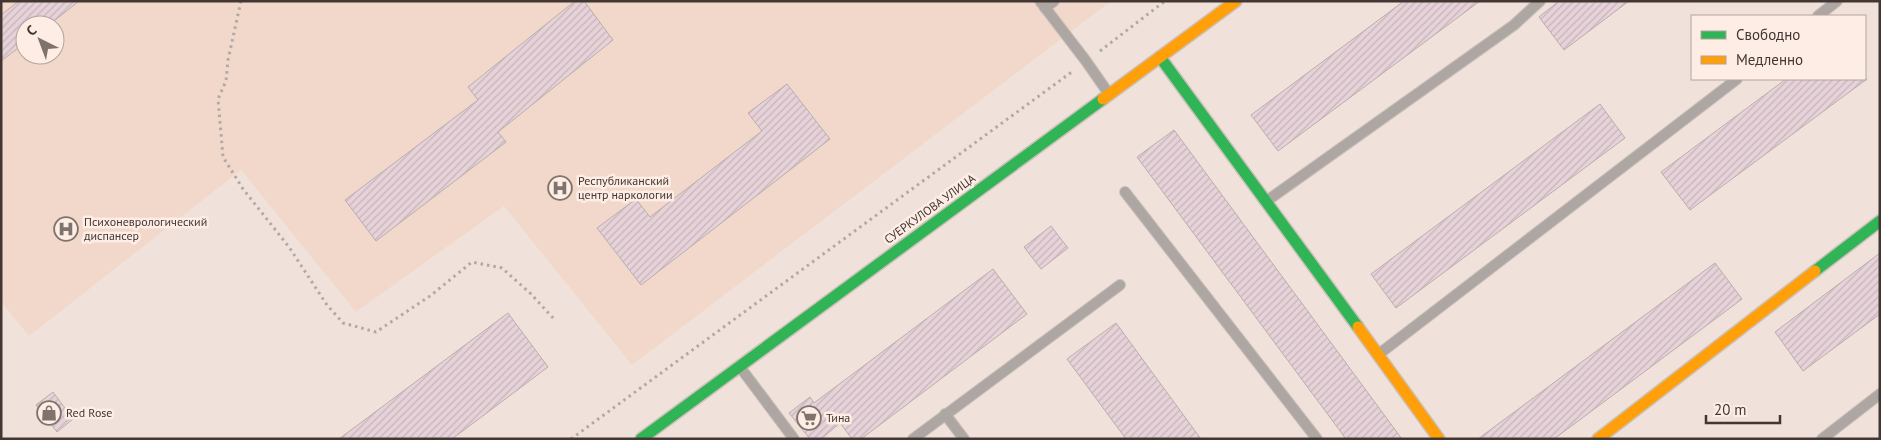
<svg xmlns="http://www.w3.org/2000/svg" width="1881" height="440" font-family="'PT Sans',sans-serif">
  <defs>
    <pattern id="building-hatch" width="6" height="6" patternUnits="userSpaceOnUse" patternTransform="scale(1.25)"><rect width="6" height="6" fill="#e6d2d8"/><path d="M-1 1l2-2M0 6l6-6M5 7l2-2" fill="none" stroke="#c6b5ba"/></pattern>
  </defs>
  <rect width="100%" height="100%" fill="#f0e2da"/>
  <path fill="#f1d8cb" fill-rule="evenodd" d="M 1,1 L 1111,1 L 632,365 L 504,206 L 356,312 L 241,170 L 29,336 L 1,302 ZM 25,25 L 55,25 L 55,55 L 25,55 Z"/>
  <g fill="url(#building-hatch)" stroke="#b9aead">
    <path d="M 19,1 L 79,1 L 49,25 L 25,25 L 25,43 L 1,61 L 1,15 Z"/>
    <path d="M 575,1 L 584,1 L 613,40 L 498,132 L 506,142 L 376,241 L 345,200 L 478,100 L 468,87 Z"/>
    <path d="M 1404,1 L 1480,1 L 1278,151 L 1251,115 Z"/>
    <path d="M 1559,1 L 1629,1 L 1564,50 L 1539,17 Z"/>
    <path d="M 1786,79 L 1867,79 L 1690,210 L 1661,172 Z"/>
    <path d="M 787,84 L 830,139 L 641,285 L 597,228 L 636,199 L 650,217 L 762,131 L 748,113 Z"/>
    <path d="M 1600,104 L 1625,138 L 1396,308 L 1371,274 Z"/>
    <path d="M 1174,130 L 1402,439 L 1346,439 L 1137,157 Z"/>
    <path d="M 1051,226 L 1068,248 L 1041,269 L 1024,247 Z"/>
    <path d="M 1880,253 L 1880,314 L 1803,371 L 1775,332 Z"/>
    <path d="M 1715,263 L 1742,299 L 1554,439 L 1478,439 Z"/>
    <path d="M 993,269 L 1027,314 L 861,439 L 852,439 L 840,423 L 821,439 L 810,439 L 789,413 L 810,397 L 814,403 Z"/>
    <path d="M 508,313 L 548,367 L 452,439 L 339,439 Z"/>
    <path d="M 1116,323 L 1201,439 L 1126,439 L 1067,359 Z"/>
    <path d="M 53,392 L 73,419 L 57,432 L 36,405 Z"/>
  </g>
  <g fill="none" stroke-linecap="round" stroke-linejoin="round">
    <g stroke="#ccc1ba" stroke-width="12">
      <g id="lane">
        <path d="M 1040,1 L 1086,61 L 1109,94"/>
        <path d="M 1045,8 L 1054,1"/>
        <path d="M 1818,16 L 1837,1"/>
        <path d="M 1125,192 L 1317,439"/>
        <path d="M 1268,200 L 1514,25 L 1540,1"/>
        <path d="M 1379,354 L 1737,79"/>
        <path d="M 740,367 L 794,439"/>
        <path d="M 945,414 L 964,439"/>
        <path d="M 913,439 L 1120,285"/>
        <path d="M 1822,439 L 1880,394"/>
      </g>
    </g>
    <g stroke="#ccc1ba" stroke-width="14">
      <g id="fast">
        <path d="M 1160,57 L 1358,327"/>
        <path d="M 1815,271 L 1880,221"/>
        <path d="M 641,439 L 1103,99"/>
      </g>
    </g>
    <g stroke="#ccc1ba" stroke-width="14">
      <g id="slow">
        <path d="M 1103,99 L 1236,1"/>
        <path d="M 1358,327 L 1439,439"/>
        <path d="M 1598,439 L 1815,271"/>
      </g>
    </g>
    <g stroke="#b0a9a4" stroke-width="3" stroke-dasharray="2.5 4" stroke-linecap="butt">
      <path d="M 241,1 L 228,60 L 226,81 L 218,99 L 223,157 L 243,189 L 289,247 L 327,305 L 343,323 L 376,332 L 430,296 L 472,262 L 502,268 L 531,294 L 554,319"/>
      <path d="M 1100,51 L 1165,1"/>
      <path d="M 571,439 L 1073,71"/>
    </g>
    <use href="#lane" stroke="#ada6a3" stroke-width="10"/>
    <use href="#fast" stroke="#30b455" stroke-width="11"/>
    <use href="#slow" stroke="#ff9f0a" stroke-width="11"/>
  </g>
  <defs>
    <g id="hospital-ring" transform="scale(1.25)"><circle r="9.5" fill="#feede5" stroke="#7f736d" stroke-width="1.5"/><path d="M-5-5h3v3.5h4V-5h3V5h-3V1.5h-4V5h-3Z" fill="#7f736d"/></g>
    <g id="shop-ring" transform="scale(1.25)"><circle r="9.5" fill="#feede5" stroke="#7f736d" stroke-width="1.5"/><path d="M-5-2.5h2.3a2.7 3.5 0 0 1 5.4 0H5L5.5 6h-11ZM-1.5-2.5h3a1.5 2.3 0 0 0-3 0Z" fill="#7f736d"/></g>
    <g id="supermarket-ring" transform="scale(1.25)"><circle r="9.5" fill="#feede5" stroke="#7f736d" stroke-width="1.5"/><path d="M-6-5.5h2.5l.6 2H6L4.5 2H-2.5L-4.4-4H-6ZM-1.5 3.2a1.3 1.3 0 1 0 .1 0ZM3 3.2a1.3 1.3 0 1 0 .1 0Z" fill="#7f736d"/></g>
  </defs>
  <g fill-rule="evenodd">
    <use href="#hospital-ring" x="560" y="188"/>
    <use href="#hospital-ring" x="66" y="229"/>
    <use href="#shop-ring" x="49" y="413"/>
    <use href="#supermarket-ring" x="809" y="418"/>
  </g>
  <g text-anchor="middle" stroke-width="5" stroke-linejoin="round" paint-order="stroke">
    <g font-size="12" fill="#423732" stroke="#feede5" text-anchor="start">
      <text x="578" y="185">Республиканский<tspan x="578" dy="14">центр наркологии</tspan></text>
      <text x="84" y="226">Психоневрологический<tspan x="84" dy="14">диспансер</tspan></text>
      <text x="66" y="417">Red Rose</text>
      <text x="826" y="422">Тина</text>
    </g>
    <g font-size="12" fill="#423732" stroke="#feede5">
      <text transform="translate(930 209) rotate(-36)" y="4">СУЕРКУЛОВА УЛИЦА</text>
    </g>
  </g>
  <rect width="1881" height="440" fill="none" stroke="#423732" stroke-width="5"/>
  <rect x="1691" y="15" width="175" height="65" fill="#feede5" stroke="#b3a49d"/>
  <rect x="1701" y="31" width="25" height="8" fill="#30b455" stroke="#b3a49d"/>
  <text x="1736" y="40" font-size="15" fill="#423732">Свободно</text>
  <rect x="1701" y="56" width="25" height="8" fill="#ff9f0a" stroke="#b3a49d"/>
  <text x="1736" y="65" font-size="15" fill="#423732">Медленно</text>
  <g transform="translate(40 40) rotate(318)"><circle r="24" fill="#feede5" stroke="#b3a49d"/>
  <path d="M0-4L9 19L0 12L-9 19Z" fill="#7f736d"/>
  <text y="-8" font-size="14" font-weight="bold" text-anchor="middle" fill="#423732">С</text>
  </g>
  <path d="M1706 415v8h74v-8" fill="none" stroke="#423732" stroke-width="2.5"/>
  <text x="1714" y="415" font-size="15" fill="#423732" stroke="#feede5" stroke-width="4" paint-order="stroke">20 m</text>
</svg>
